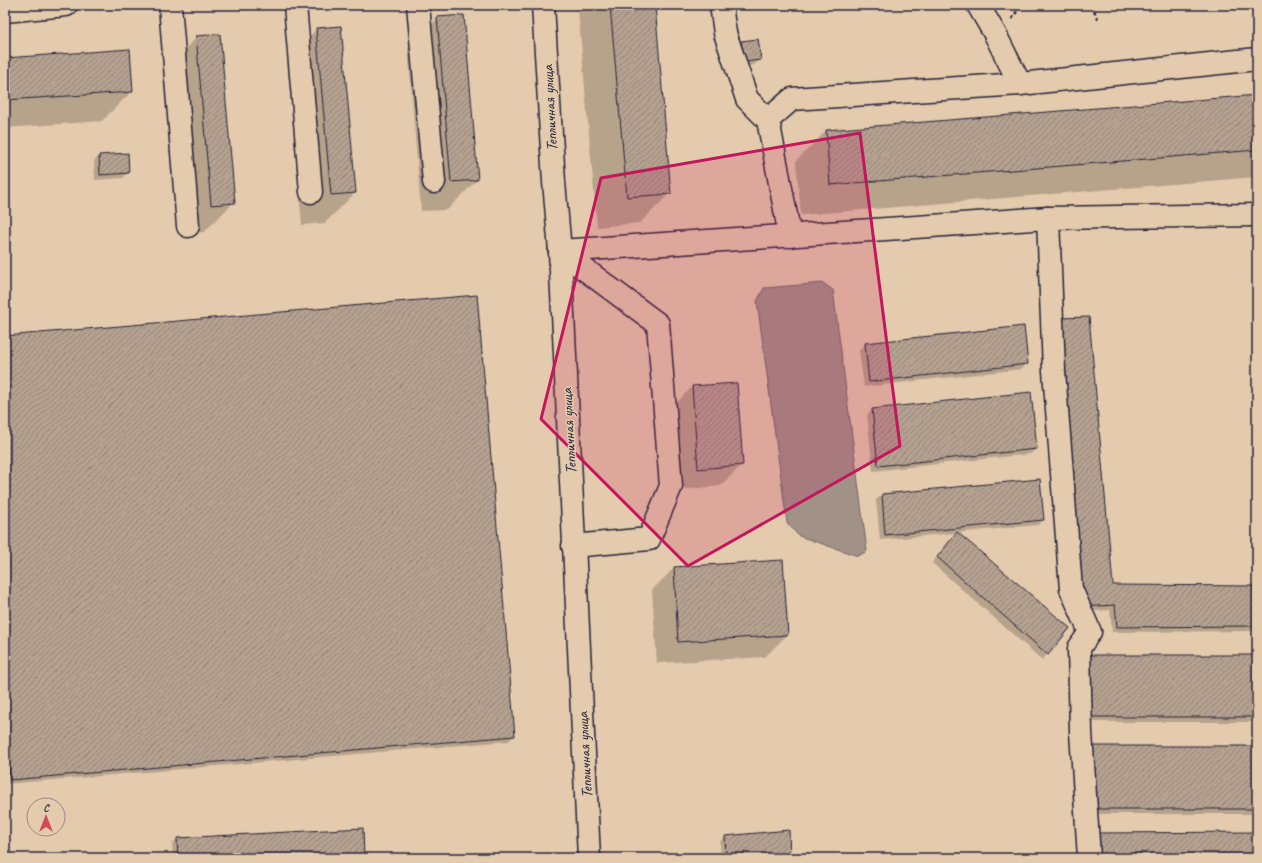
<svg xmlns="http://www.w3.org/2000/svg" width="1262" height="863" font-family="Caveat,sans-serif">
  <defs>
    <pattern id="building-hatch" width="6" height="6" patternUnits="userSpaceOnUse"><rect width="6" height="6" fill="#b5a190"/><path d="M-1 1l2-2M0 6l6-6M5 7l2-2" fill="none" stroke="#938377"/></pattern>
  </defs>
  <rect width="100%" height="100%" fill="#e5cbad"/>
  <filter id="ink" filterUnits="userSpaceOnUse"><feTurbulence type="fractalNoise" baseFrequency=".025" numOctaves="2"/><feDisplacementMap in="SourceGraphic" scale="8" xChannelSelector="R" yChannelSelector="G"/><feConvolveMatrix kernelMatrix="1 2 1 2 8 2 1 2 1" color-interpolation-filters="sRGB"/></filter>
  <g filter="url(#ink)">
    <path fill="#a29186" stroke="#6f6568" d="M 823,283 L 833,290 L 867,551 L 858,556 L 799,536 L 787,523 L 757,301 L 764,288 Z"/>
    <g fill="#0003">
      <path d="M 581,5 L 654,5 L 670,193 L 640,223 L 597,227 L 578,8 Z"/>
      <path d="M 730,5 L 754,5 L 730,8 Z"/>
      <path d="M 438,18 L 477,180 L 447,210 L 421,211 L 408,48 Z"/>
      <path d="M 317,29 L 355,193 L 325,223 L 302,225 L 287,59 Z"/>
      <path d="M 197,37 L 234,202 L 204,232 L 181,234 L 167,67 Z"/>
      <path d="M 742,42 L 760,60 L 754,65 L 739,67 L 736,48 Z"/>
      <path d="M 5,58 L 132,91 L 102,121 L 5,128 Z"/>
      <path d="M 1257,96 L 1257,177 L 801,215 L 796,161 L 826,131 Z"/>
      <path d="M 99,156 L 128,172 L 123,178 L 95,180 L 94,161 Z"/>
      <path d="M 1023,327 L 1027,363 L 1022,369 L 864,387 L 859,350 L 865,344 Z"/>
      <path d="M 5,337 L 514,735 L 509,741 L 5,784 Z"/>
      <path d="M 692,387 L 742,465 L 720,486 L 676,490 L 670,409 Z"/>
      <path d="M 872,410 L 1036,449 L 1030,454 L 873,471 L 867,415 Z"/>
      <path d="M 1039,480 L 1043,520 L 1038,525 L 880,540 L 876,500 L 882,495 Z"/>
      <path d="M 952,539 L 1069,629 L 1042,660 L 932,563 Z"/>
      <path d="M 674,568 L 787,635 L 765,657 L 657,663 L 652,590 Z"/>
      <path d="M 1112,586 L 1257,587 L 1257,631 L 1112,632 L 1110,610 L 1077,612 Z"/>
      <path d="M 1088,656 L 1257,656 L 1257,722 L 1083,722 Z"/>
      <path d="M 1257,747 L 1257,814 L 1083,814 Z"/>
      <path d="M 725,837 L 789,858 L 721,858 L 720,842 Z"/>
      <path d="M 177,839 L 363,858 L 173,858 L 172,844 Z"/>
    </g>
    <g fill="url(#building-hatch)" stroke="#22223b">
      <path d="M 610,5 L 655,5 L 671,194 L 627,197 Z"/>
      <path d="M 464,15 L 478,180 L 451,182 L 437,17 Z"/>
      <path d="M 341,26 L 356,193 L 331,195 L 316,28 Z"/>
      <path d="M 220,34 L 235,203 L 211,205 L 196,36 Z"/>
      <path d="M 758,39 L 761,60 L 744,62 L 741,41 Z"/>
      <path d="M 130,49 L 133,92 L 5,100 L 5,58 Z"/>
      <path d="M 1257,95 L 1257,150 L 830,185 L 826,130 Z"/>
      <path d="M 128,153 L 129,173 L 100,175 L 99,155 Z"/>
      <path d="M 477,295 L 515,736 L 10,780 L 5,718 L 5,336 Z"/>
      <path d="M 1089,317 L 1113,585 L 1257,586 L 1257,626 L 1117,627 L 1115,605 L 1082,607 L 1059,318 Z"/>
      <path d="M 1024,326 L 1028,364 L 869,382 L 865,343 Z"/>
      <path d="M 737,383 L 743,465 L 698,469 L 692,386 Z"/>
      <path d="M 1031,392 L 1037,449 L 878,466 L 872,409 Z"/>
      <path d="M 1040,479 L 1044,520 L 885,535 L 882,494 Z"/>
      <path d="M 957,532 L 1070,628 L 1048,655 L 937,557 Z"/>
      <path d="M 783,560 L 788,635 L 678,642 L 674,567 Z"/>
      <path d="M 1087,655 L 1257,655 L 1257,717 L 1088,717 Z"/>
      <rect x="1088" y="746" width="169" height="63"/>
      <path d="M 363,828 L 364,858 L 178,858 L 177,838 Z"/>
      <path d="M 789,830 L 790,858 L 726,858 L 725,836 Z"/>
      <path d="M 1257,832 L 1257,858 L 1097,858 L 1096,833 Z"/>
    </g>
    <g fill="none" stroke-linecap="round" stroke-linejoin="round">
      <g stroke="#22223b" stroke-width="25">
        <g id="minor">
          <path d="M 170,5 L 188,226"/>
          <path d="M 295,5 L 311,192"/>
          <path d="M 418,5 L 434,182"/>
          <path d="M 543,5 L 554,182 L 560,251 L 589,858"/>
          <path d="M 721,5 L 725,33 L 747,99 L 768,120 L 792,99 L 1020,84 L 1257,59"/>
          <path d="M 978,5 L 995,34 L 1020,84"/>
          <path d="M 5,11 L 66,5"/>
          <path d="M 768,120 L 790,236"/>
          <path d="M 1048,218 L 1054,371 L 1071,589 L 1090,632 L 1079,648 L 1081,732 L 1089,858"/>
          <path d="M 560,251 L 1048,218 L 1257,215"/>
          <path d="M 560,251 L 658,324 L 671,486 L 649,539 L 573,546"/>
        </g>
      </g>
      <g stroke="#22223b" stroke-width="2.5" stroke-dasharray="3 3" stroke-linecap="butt">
        <path d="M 1092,5 L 1098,20"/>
        <path d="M 1012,19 L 1021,5"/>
      </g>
      <use href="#minor" stroke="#e5cbad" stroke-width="22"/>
    </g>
  </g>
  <path fill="#c2185b" fill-opacity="0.2" stroke="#c2185b" stroke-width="3" stroke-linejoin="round" d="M 860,133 L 900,446 L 688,566 L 541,419 L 601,178 Z"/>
  <g text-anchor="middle" stroke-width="3" stroke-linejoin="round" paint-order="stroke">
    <g font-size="16" fill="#22223b" stroke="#e5cbad">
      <text transform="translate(549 108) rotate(-93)" y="6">Тепличная улица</text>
      <text transform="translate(568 431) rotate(-93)" y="6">Тепличная улица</text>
      <text transform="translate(584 755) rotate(-93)" y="6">Тепличная улица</text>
    </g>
  </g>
  <rect width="1262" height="863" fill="none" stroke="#e5cbad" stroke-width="20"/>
  <rect x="10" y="10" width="1242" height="843" fill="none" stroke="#22223b" stroke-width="1.5" filter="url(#ink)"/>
  <g transform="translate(46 817)"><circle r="19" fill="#e5cbad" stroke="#97877f"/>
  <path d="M0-3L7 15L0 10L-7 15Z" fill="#d1495b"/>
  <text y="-6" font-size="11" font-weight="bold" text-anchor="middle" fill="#22223b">С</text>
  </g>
</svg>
